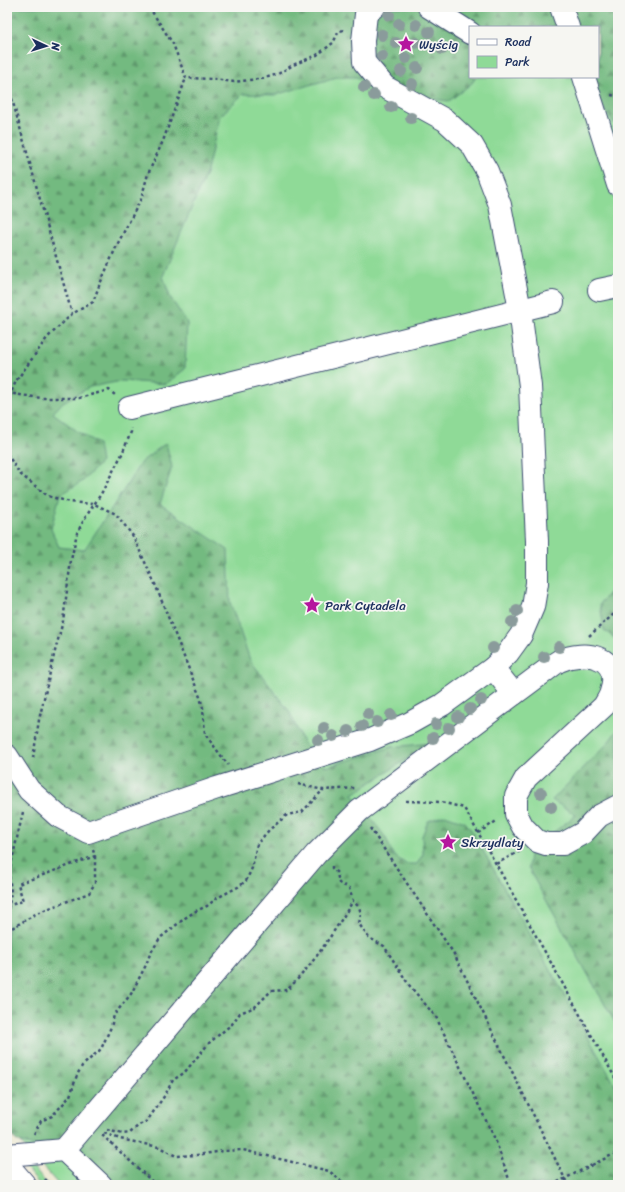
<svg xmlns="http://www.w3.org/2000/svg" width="625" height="1192" font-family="Sriracha,sans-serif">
  <defs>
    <pattern id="forest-firs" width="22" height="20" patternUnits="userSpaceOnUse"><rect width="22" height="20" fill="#73ba80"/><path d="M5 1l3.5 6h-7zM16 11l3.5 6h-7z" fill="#5e986c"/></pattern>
  </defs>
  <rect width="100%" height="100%" fill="#f6f6f2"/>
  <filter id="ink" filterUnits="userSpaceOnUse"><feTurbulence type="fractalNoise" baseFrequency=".025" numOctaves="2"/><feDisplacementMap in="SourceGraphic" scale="8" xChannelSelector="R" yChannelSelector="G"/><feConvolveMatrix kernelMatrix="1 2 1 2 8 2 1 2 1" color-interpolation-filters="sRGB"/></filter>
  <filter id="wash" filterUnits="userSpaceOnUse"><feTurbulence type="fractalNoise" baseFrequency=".012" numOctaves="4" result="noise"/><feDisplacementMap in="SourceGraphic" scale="16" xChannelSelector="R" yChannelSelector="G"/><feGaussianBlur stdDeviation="0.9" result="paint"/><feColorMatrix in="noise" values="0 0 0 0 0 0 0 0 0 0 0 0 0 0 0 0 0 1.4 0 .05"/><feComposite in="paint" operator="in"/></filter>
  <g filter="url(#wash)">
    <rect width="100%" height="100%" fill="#eeead5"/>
    <g fill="#8fda97" stroke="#55847a" fill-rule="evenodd">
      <path d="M 7,7 L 618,7 L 618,1185 L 112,1185 L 97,1170 L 84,1185 L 59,1185 L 20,1142 L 16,1140 L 7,1132 ZM 470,27 L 598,27 L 598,77 L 470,77 Z"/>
      <path d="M 26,1160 L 48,1185 L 40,1185 L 22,1164 Z"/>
    </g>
    <g fill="url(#forest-firs)" stroke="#47746f">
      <path d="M 7,7 L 618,7 L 618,129 L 582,77 L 598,77 L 598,27 L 470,27 L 470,77 L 476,77 L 472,83 L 449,101 L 411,97 L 356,77 L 337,77 L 275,95 L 243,94 L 220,116 L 207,171 L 163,276 L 170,297 L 187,323 L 185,369 L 166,384 L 122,381 L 90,387 L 63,402 L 53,413 L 77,431 L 98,444 L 101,462 L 83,481 L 60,495 L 51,529 L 59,547 L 84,550 L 125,488 L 141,462 L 166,443 L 172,467 L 160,504 L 228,550 L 230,602 L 250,660 L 289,711 L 303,742 L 326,767 L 391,747 L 432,743 L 353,794 L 386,838 L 393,855 L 406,864 L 417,864 L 423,854 L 422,836 L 428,821 L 445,815 L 465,822 L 472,831 L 618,1090 L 618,1185 L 112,1185 L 85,1159 L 19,1142 L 16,1140 L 7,1132 Z"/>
      <path d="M 618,582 L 618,641 L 604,630 L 600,604 Z"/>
      <path d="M 618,729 L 618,1028 L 528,868 L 530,855 L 550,835 L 576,815 L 552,800 L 607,744 Z"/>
    </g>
  </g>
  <g filter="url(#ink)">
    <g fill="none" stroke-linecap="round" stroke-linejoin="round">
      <g stroke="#3b4b70" stroke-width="24">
        <g id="minor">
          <path d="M 374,7 L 366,14 L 363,41 L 364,62 L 385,87 L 445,120 L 472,145 L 487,171 L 500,205 L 520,310 L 530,386 L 537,541 L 537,583 L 533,607 L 521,635 L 508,653 L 493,668"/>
          <path d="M 429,7 L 470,33"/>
          <path d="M 561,7 L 568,27"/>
          <path d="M 584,77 L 618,185"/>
          <path d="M 599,290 L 618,286"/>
          <path d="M 129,408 L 553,302"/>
          <path d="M 7,756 L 29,790 L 58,816 L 88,832 L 217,788 L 370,740 L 410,723 L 442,705 L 493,668 L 514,694 C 524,687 534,679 544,672 C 549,668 554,664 559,661 C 585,649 623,656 611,692 C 610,697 606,702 604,706 L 526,778 L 516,796 L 516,814 L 523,827 L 537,841 L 546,844 L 563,844 L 583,833 L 599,816 L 618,806"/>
          <path d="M 64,1150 L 316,854 L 359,811 L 514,694"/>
          <path d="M 7,1155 L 64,1150 L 101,1185"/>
          <path d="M 7,1164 L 25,1185"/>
        </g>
      </g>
      <g stroke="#3b4b70" stroke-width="2.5" stroke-dasharray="3 3" stroke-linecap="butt">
        <path d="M 149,7 L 173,44 L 186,78 L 214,79 L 234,82 L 265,78 L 278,74 L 293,65 L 317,55 L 333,43 L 339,31 L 344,30"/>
        <path d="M 7,81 L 72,314"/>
        <path d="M 611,95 L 618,96"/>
        <path d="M 7,393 L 41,398 L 79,398 L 109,390 L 115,395"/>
        <path d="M 7,402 L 16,381 L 47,338 L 72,314 L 93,302 L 99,286 L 117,245 L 141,199 L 148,174 L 163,141 L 186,78"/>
        <path d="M 7,454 L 20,474 L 48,496 L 70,502 L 94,504 L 116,514 L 133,536 L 155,584 L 200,697 L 203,708 L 205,734 L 228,765"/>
        <path d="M 589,636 L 614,614 L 618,612"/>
        <path d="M 33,758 L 39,720 L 54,655 L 63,621 L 71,560 L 77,533 L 85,518 L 101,494 L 122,454 L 131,432 L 131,428"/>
        <path d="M 298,784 L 323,790 L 356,788"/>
        <path d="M 406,801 L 441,802 L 464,808 L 496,864"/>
        <path d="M 370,828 L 454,954 L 568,1185"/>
        <path d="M 478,833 L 498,820"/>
        <path d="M 520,851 L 496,864 L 618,1083"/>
        <path d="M 332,866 L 332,868 L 337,873 L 339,883 L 349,888 L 353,901 L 359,907 L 361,913 L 359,924 L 369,938 L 384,946 L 409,985 L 436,1017 L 495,1139 L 511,1185"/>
        <path d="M 7,906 L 23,901 L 18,884 L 95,856 L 93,850"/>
        <path d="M 7,915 L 11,893 L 9,873 L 23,812"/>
        <path d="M 7,931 L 39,912 L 89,893 L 95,883 L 95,856"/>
        <path d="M 107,1130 L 123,1134 L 130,1133 L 139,1125 L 147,1121 L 165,1095 L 173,1080 L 184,1073 L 209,1043 L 232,1024 L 240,1013 L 255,1007 L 271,991 L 287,990 C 314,964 333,933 353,901"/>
        <path d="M 104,1133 L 120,1139 L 159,1147 L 176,1156 L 197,1155 L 223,1151 L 243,1150 L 329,1171 L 346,1185"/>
        <path d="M 34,1134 L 41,1121 L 52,1116 L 64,1103 L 70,1096 L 77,1075 L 82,1066 L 101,1049 L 111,1027 L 114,1015 L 131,994 L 146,965 L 150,954 L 160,938 L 185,918 L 196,911 L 207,906 L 217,898 L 238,887 L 246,881 L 252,868 L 257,844 L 269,830 L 287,815 L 302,812 L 323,790"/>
        <path d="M 102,1135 L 156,1185"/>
        <path d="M 592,1165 L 618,1152"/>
        <path d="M 45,1179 L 50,1185"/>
        <path d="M 379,1185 L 381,1184 L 383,1185"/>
      </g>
      <use href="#minor" stroke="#fff" stroke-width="22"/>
      <path stroke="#3b4b70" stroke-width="2.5" stroke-dasharray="3 3" stroke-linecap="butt" d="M 552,1185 L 592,1165"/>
    </g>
    <g fill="#8a9b9b">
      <circle cx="389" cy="15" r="6"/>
      <circle cx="399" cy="24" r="6"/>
      <circle cx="416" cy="25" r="6"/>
      <circle cx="429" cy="32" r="6"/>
      <circle cx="382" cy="35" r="6"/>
      <circle cx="396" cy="43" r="6"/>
      <circle cx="416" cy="43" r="6"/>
      <circle cx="442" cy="49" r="6"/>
      <circle cx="382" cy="56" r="6"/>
      <circle cx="406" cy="58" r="6"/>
      <circle cx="417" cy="68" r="6"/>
      <circle cx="401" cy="71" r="6"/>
      <circle cx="412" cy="84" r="6"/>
      <circle cx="364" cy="87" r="6"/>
      <circle cx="374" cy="95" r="6"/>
      <circle cx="391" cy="107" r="6"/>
      <circle cx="411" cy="118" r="6"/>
      <circle cx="517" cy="611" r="6"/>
      <circle cx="512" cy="622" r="6"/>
      <circle cx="559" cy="647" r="6"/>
      <circle cx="493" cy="648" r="6"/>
      <circle cx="544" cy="657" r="6"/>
      <circle cx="481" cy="700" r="6"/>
      <circle cx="470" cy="709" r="6"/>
      <circle cx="368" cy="714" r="6"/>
      <circle cx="391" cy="715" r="6"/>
      <circle cx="458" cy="717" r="6"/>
      <circle cx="377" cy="722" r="6"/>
      <circle cx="436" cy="724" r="6"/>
      <circle cx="362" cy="726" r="6"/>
      <circle cx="324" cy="728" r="6"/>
      <circle cx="449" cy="728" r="6"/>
      <circle cx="348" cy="731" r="6"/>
      <circle cx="333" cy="736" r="6"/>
      <circle cx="433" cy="738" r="6"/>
      <circle cx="318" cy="740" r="6"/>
      <circle cx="541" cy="793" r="6"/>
      <circle cx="551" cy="807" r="6"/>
    </g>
  </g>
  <defs>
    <g id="sight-bare" transform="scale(1.38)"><path d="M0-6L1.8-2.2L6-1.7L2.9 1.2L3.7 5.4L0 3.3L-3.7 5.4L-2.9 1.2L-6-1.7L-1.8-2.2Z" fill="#b5179e" stroke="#f6f6f2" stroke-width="2.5" paint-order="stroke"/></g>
  </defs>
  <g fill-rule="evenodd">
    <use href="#sight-bare" x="406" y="44"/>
    <use href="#sight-bare" x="312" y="605"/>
    <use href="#sight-bare" x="448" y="842"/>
  </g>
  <g text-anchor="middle" stroke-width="3.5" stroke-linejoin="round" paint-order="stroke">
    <g font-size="13" fill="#1b2f5e" stroke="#f6f6f2" text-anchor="start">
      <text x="419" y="49">Wyścig</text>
      <text x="325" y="610">Park Cytadela</text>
      <text x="461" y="847">Skrzydlaty</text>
    </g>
  </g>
  <rect width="625" height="1192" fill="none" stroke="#f6f6f2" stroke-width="24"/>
  <rect x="469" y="26" width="130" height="52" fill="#f6f6f2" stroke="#9ea6b7"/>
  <rect x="477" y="39" width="20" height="6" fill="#ffffff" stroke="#9ea6b7"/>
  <text x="505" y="46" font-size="12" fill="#1b2f5e">Road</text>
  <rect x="477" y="56" width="20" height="12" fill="#8fda97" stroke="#9ea6b7"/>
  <text x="505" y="66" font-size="12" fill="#1b2f5e">Park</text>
  <g transform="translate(46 46) rotate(94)" stroke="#f6f6f2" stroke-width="3" paint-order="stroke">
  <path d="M0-3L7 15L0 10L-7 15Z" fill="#1b2f5e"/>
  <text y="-6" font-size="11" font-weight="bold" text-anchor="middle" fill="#1b2f5e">N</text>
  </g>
</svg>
